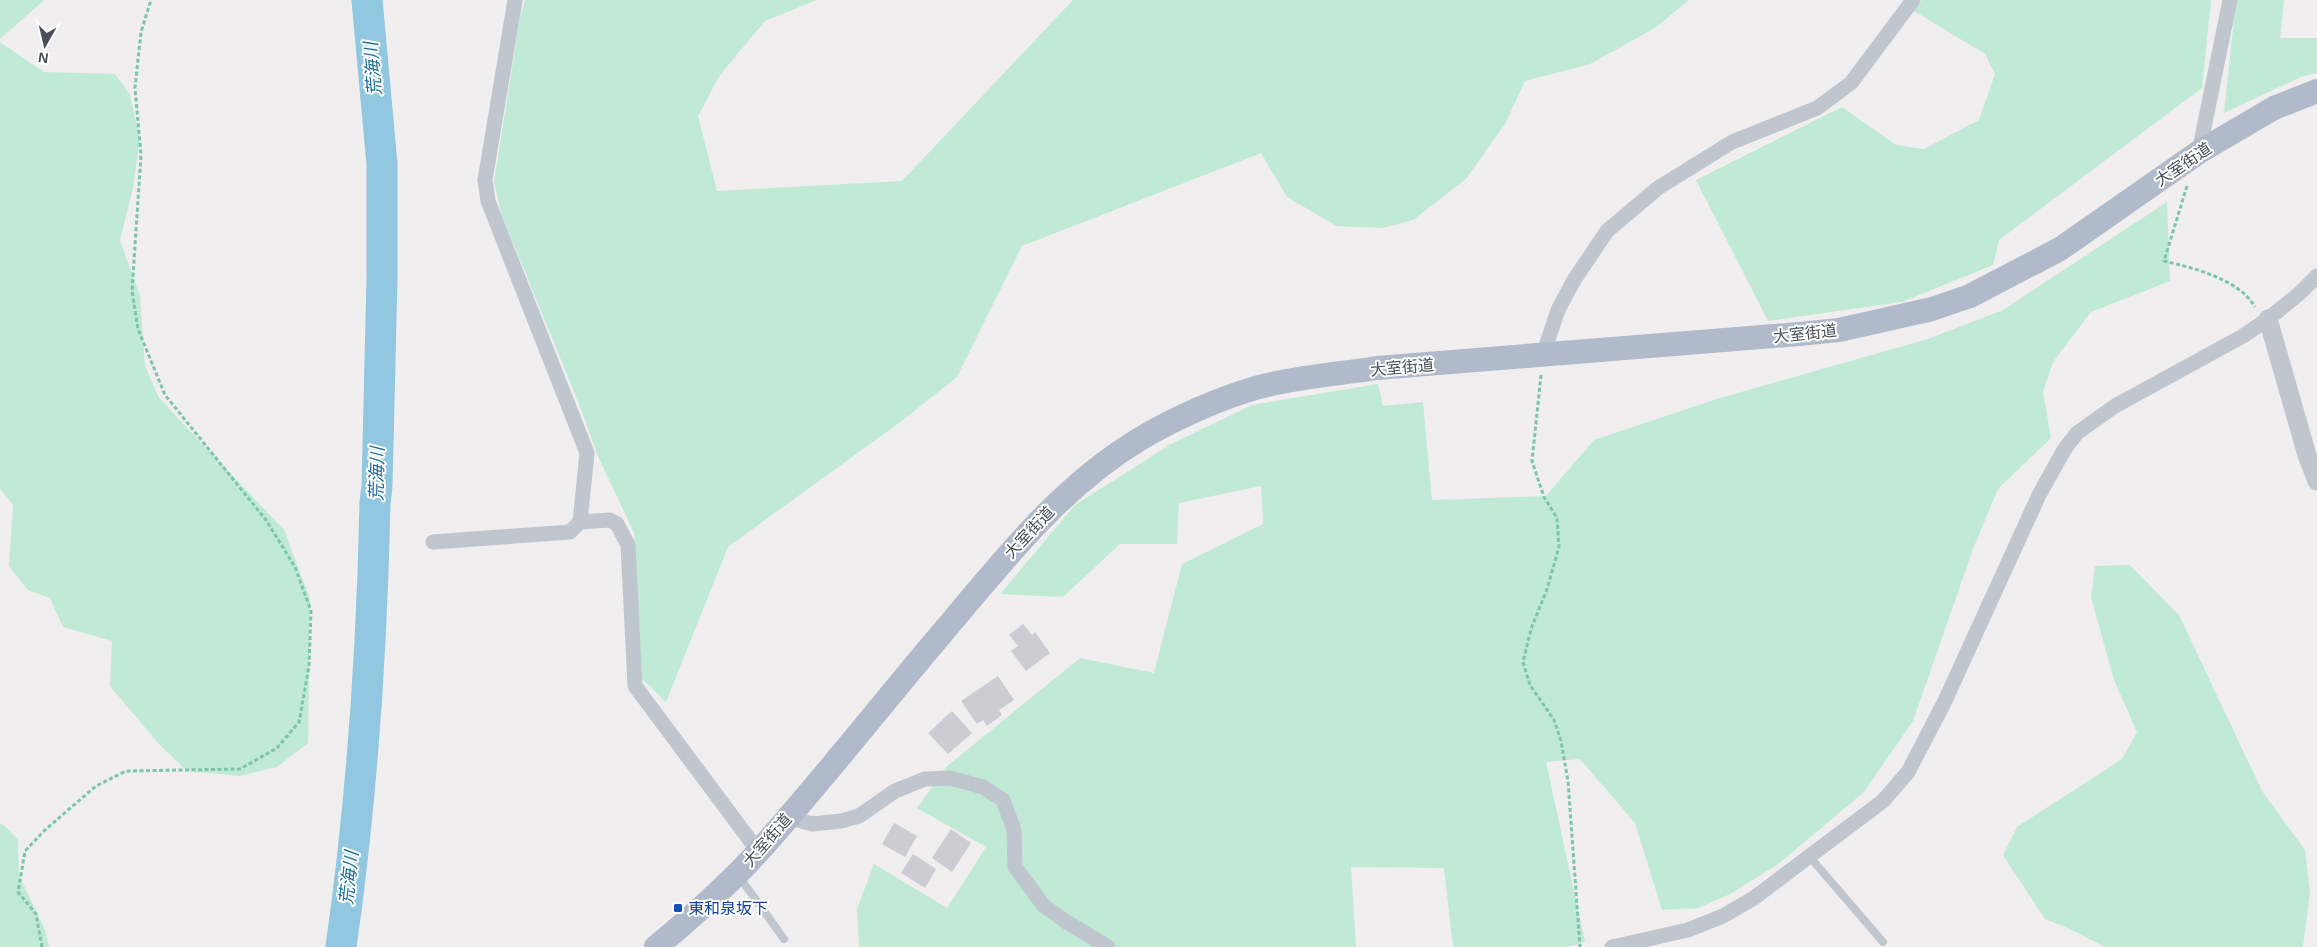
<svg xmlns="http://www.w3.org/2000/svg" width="2317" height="947" font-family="Arial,'Noto Sans JP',sans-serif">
  <rect width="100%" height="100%" fill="#f0eeee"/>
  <g fill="#c0ead6">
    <path d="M 0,0 L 44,0 L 0,39 Z"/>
    <path d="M 525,0 L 817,0 L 765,21 L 720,75 L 698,116 L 717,191 L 902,181 L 1073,0 L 1689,0 L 1655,28 L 1590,64 L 1525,81 L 1505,124 L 1466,179 L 1413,220 L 1382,228 L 1337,226 L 1287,197 L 1261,153 L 1022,246 L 957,377 L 903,420 L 728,547 L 666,702 L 642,679 L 634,533 L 597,454 L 581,409 L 501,213 L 494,182 L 520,17 Z"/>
    <path d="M 1922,0 L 2211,0 L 2202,88 L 1999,240 L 1993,265 L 1902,302 L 1768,321 L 1696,180 L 1842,107 L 1896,145 L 1924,149 L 1979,120 L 1995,74 L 1985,54 L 1914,11 Z"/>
    <path d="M 2236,0 L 2284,0 L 2280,38 L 2317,38 L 2317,73 L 2301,77 L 2224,113 Z"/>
    <path d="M 0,42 L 44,72 L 115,74 L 130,95 L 140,139 L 133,188 L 120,240 L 140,296 L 145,366 L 159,398 L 284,530 L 310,599 L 308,743 L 277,767 L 240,776 L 187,771 L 159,744 L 110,686 L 112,641 L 63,627 L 50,598 L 28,590 L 9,566 L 13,505 L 0,488 Z"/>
    <path d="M 2167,202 L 2170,281 L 2091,312 L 2053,362 L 2043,392 L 2051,438 L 1998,489 L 1973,549 L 1913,721 L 1864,792 L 1777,865 L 1728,895 L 1698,908 L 1662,910 L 1635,823 L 1580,759 L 1546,762 L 1585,942 L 1567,947 L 1453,947 L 1444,868 L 1351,867 L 1356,947 L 859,947 L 857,909 L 874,864 L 947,908 L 986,847 L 917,808 L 946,767 L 1080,658 L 1154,673 L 1182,564 L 1263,524 L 1261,486 L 1179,503 L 1177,544 L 1120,544 L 1063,597 L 1000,594 L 1075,505 L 1171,444 L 1252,405 L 1378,384 L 1383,406 L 1423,402 L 1432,500 L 1546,496 L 1594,440 L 1720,398 L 1928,339 L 2003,310 Z"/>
    <path d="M 2130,565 L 2179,615 L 2262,791 L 2305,850 L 2310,893 L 2303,947 L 2105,947 L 2068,928 L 2045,919 L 2003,855 L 2017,827 L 2122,759 L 2137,732 L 2114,680 L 2091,597 L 2095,566 Z"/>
    <path d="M 0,824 L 4,825 L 18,840 L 19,875 L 45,930 L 49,947 L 0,947 Z"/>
  </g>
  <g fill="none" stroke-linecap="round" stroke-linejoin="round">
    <path stroke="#92c7e2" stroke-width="31" d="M 341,947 C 362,800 372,650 375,502 L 377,486 L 382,278 L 382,164 L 367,0"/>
  </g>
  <g fill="#ccccd2">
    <path d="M 1023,624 L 1032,635 L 1035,632 L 1050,653 L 1026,671 L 1011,651 L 1018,646 L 1009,635 Z"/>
    <path d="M 998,676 L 1014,700 L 999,710 L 1002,715 L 987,726 L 983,720 L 977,724 L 961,701 Z"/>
    <path d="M 952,711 L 972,733 L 948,754 L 928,733 Z"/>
    <path d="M 894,823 L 917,836 L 905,857 L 882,844 Z"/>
    <path d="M 951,829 L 971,843 L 952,872 L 932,858 Z"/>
    <path d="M 913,854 L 936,869 L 925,888 L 901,873 Z"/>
  </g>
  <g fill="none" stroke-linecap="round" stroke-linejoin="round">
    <g stroke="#7cc4aa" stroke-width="3" stroke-dasharray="4 2.5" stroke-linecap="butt">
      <path d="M 2187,186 L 2164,261 C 2193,268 2239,279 2255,307"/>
      <path d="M 1541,375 L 1532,461 L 1544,497 L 1557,518 L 1559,547 L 1547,589 L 1531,629 L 1523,662 L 1530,685 L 1554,720 L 1561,741 L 1568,781 L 1580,947"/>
      <path d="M 42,947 L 36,914 L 18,892 L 25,851 L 46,829 L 96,786 L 126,771 L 240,769 L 277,748 L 299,722 L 309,666 L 311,611 L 295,567 L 266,520 L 165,395 L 138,329 L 132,291 L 141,155 L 135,88 L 141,32 L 151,0"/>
    </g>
    <g stroke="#c0c6ce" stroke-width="8">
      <path d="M 1809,856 L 1883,942"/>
      <path d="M 738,875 L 784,939"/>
    </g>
    <g stroke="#c0c6ce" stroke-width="15">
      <path d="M 2199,152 L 2230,0"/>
      <path d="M 1543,355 L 1558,310 L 1574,280 L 1607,231 L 1658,188 L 1732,142 L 1817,108 L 1851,83 L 1913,0"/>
      <path d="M 580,522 L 610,520 L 617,524 L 628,545 L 635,686 L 758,851"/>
      <path d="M 433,542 L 570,532 L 580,522 L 587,453 L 488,201 L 485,180 L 515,0"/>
      <path d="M 788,817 L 812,824 L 841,821 L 859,816 L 895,791 L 925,779 L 950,778 L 983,787 L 1003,800 L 1014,830 L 1015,867 L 1044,906 L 1065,921 L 1108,947"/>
      <path d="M 1612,947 L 1688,930 L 1723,916 L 1754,898 L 1883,801 L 1908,772 L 1944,703 L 2039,495 L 2064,450 L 2077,433 L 2115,406 L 2243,336 L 2268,319 L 2300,293 L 2317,276"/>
    </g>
    <path stroke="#c0c6ce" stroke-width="19" d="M 2268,319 L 2307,455 L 2317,481"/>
    <path stroke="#b0baca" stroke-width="24" d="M 656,947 C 692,917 727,886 758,852 C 822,781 881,705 943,632 C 1003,561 1060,487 1140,439 C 1175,418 1220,398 1259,387 C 1297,377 1338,374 1377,368 L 1799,334 L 1839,330 L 1932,309 L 1970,296 L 2060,249 L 2199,152 L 2274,108 L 2317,91"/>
  </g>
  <rect fill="#1a4fb4" stroke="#fff" stroke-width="2" x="673" y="903" width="10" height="10" rx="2.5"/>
  <g text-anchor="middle" stroke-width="4" stroke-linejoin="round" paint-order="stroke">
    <g font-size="16" fill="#484f59" stroke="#fff">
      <text transform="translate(2183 164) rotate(-34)" y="6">大室街道</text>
      <text transform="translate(1805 333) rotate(-6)" y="6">大室街道</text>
      <text transform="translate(1402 367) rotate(-5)" y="6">大室街道</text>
      <text transform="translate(1029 532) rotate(-47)" y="6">大室街道</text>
      <text transform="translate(767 840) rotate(-49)" y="6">大室街道</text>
    </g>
    <g font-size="16" fill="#164399" stroke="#fff" text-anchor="start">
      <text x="688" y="914">東和泉坂下</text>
    </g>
    <g font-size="18" font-style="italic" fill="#1b6e99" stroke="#fff">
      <text transform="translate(373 69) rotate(-95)" y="6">荒海川</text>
      <text transform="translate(377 474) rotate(-89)" y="6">荒海川</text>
      <text transform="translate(349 878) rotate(-84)" y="6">荒海川</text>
    </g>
  </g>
  <g transform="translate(45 45) rotate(188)" stroke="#ffffff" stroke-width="4" paint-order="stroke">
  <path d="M0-4L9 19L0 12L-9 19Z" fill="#484f59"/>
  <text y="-8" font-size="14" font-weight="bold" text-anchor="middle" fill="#484f59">N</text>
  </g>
</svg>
